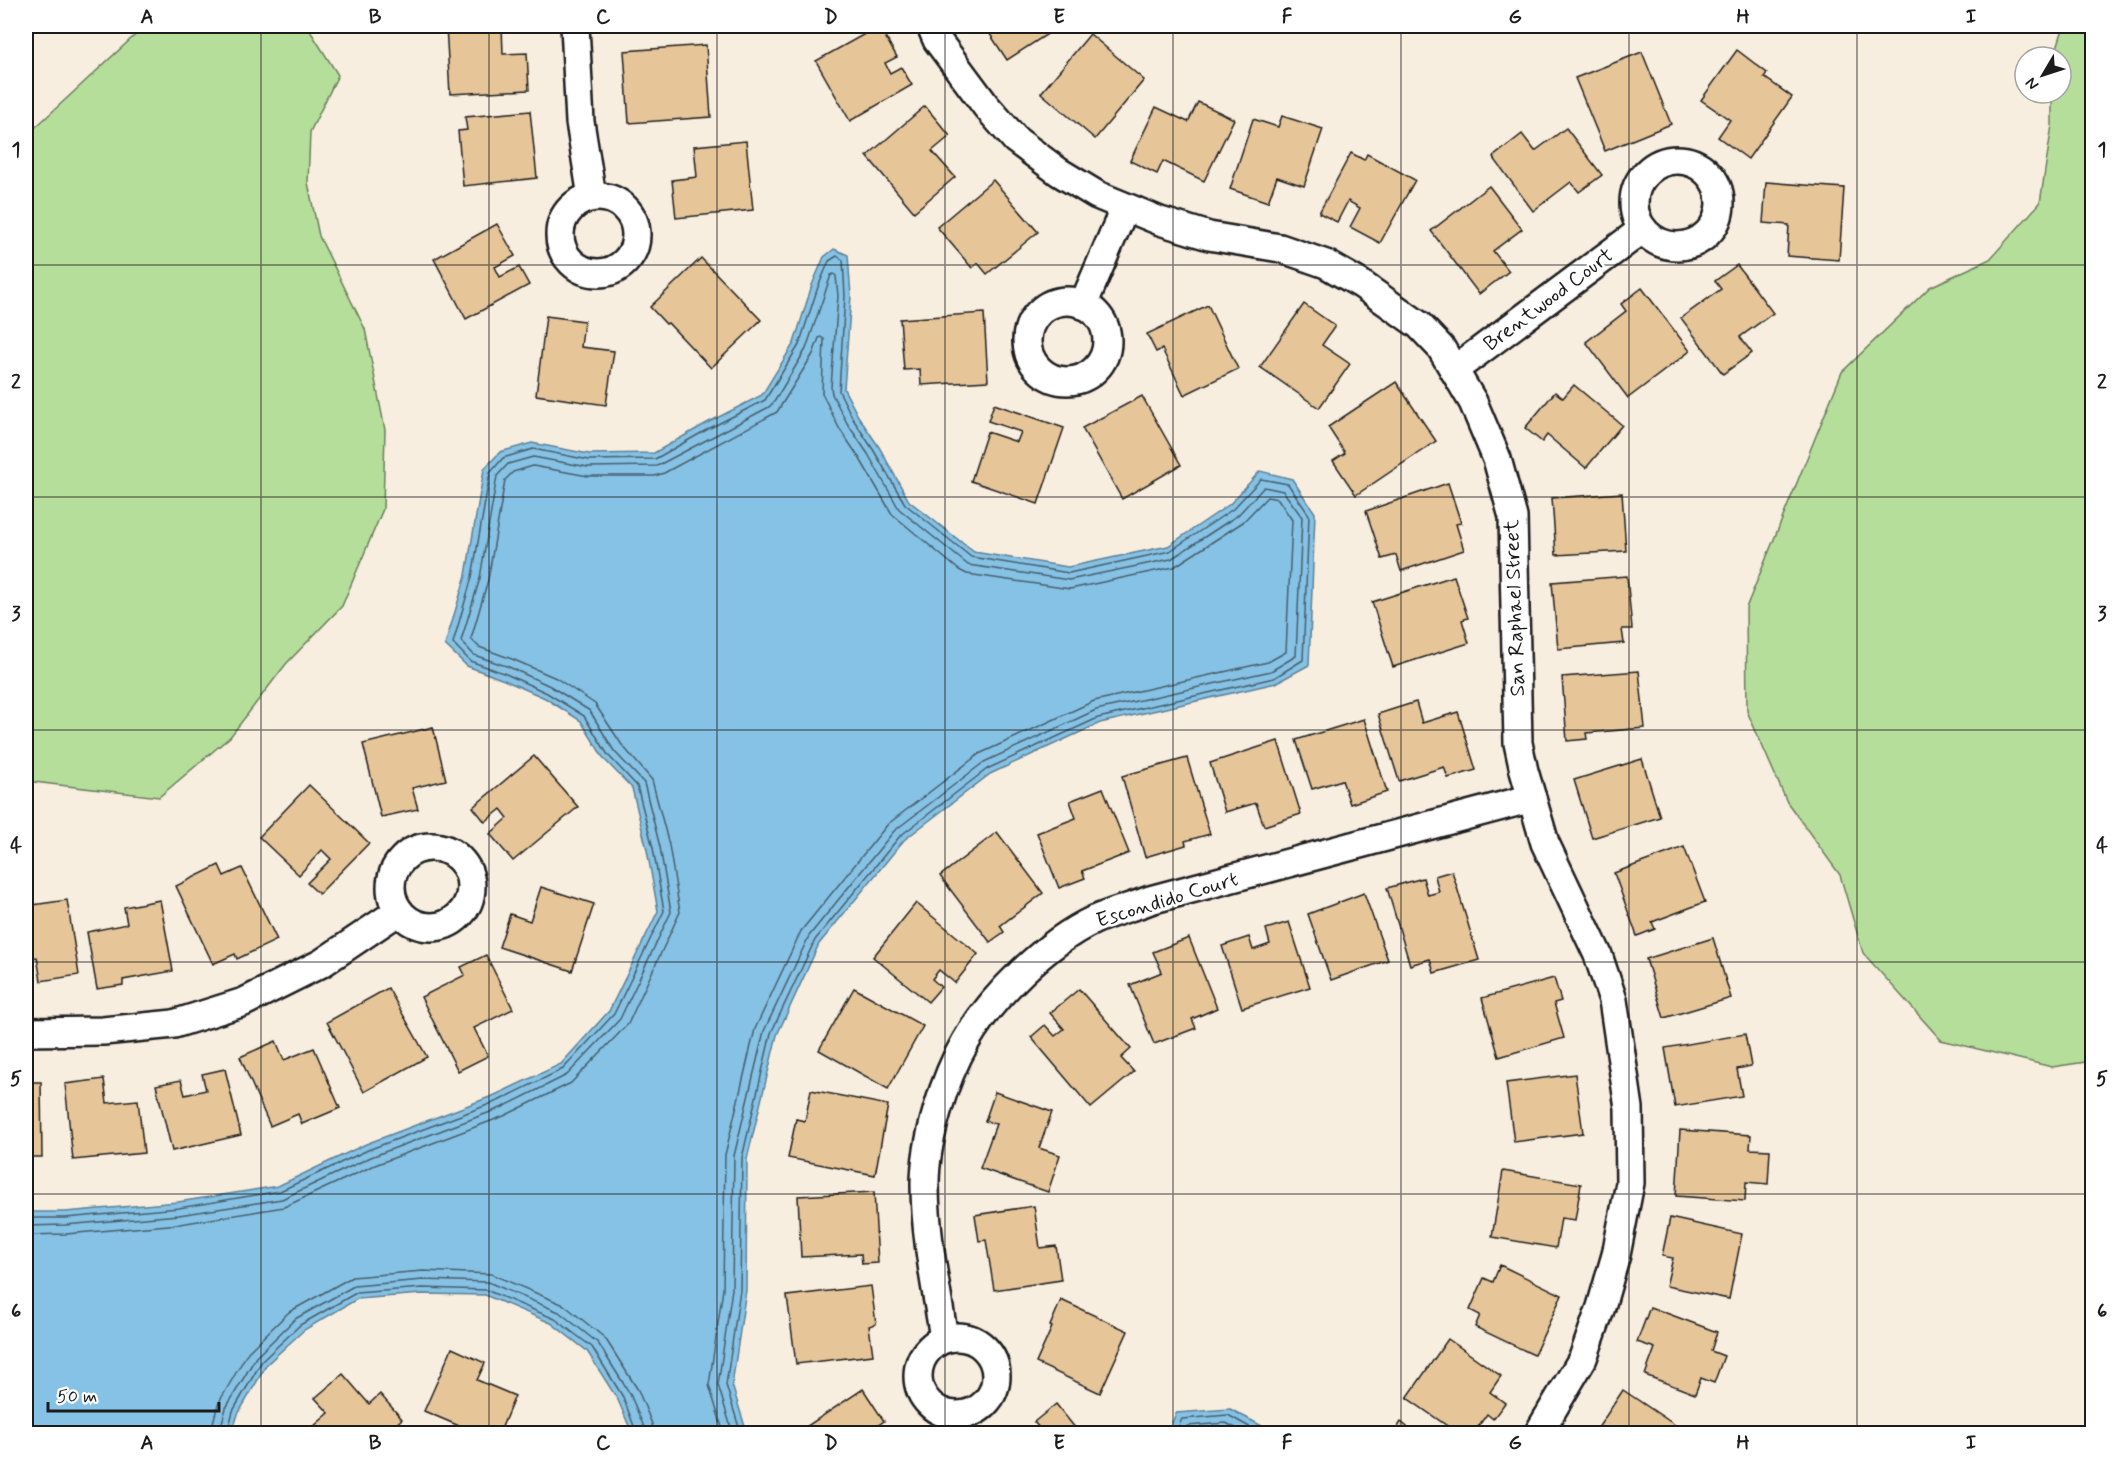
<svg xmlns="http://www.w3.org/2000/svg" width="2118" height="1459" font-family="Mynerve,sans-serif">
  <rect width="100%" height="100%" fill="#f8eee0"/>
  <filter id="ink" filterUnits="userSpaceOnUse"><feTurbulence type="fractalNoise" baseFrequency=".0167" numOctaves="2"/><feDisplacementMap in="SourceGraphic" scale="12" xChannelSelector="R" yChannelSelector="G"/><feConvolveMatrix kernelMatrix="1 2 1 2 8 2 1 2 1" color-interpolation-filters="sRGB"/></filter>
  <g filter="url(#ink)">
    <g fill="#b6de9b" stroke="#697d5c" stroke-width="1.5">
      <path d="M 145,26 L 307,26 L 338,75 L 310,132 L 308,183 L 319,236 L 365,329 L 385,430 L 383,509 L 342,606 L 286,664 L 230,737 L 159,797 L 26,781 L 26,136 Z"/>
      <path d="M 2064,26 L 2092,26 L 2092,1061 L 2052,1067 L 1941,1040 L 1863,953 L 1840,875 L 1787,802 L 1747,711 L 1746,608 L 1842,372 L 1930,287 L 1990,259 L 2040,203 L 2052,125 L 2052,93 L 2061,93 L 2061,57 L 2054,57 Z"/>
    </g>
    <g fill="#86c2e5" stroke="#5c8095" stroke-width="1.5">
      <path d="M 834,249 L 848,255 L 851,296 L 844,389 L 858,416 L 879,447 L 909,501 L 974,552 L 1068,567 L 1168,546 L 1230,504 L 1260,471 L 1292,479 L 1315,513 L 1309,665 L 1276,683 L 1100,723 L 990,774 L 904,840 L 819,944 L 777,1035 L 747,1159 L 746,1290 L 732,1385 L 747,1433 L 632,1433 L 618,1400 L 587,1351 L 551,1323 L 485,1295 L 422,1294 L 357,1299 L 304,1330 L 267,1364 L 238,1414 L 232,1433 L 26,1433 L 26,1212 L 65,1212 L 178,1202 L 278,1186 L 366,1144 L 495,1095 L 561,1064 L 609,1011 L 658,911 L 647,850 L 632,788 L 604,759 L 581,721 L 545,698 L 504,680 L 467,666 L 445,645 L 466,575 L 484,469 L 500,452 L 532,443 L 589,454 L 654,453 L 707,423 L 762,395 L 794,343 L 812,285 L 824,257 Z"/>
      <path d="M 1230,1409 L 1275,1433 L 1168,1433 L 1176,1413 Z"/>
    </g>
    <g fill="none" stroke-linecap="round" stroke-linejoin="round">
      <g stroke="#465e6c" stroke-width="1.5">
        <path d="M 26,1218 L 65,1218 L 179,1208 L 280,1191 L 368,1150 L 498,1101 L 563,1069 L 614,1014 L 664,911 L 653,848 L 637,786 L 608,755 L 584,716 L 547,693 L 506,674 L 470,661 L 453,643 L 472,577 L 490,473 L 503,458 L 533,449 L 589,460 L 655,459 L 710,428 L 765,400 L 799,345 L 818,287 L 829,261 L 837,256 L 843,260 L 845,296 L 839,391 L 853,419 L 874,451 L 905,504 L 971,557 L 1069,573 L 1170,551 L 1233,509 L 1261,479 L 1288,484 L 1309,515 L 1303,660 L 1274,678 L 1098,718 L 987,769 L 900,836 L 815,940 L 771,1033 L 742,1158 L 740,1290 L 726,1385 L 741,1434"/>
        <path d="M 26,1226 L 65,1225 L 179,1215 L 282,1199 L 371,1157 L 501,1108 L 567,1075 L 620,1019 L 671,912 L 660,847 L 644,783 L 614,751 L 590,711 L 550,686 L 509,667 L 474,655 L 461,641 L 480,578 L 497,476 L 508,464 L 533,457 L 588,467 L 657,466 L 769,407 L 774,402 L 806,349 L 831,275 L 834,274 L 836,276 L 838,296 L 831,387 L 832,394 L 847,423 L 868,454 L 899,509 L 968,565 L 1069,580 L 1171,559 L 1238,515 L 1264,487 L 1283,491 L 1302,517 L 1296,656 L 1271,671 L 1096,710 L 984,762 L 894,831 L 809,936 L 764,1031 L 734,1156 L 732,1289 L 718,1385 L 733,1434"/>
        <path d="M 26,1235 L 66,1234 L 180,1224 L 284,1207 L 375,1165 L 504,1116 L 571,1083 L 628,1024 L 680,912 L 669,845 L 652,780 L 622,745 L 595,704 L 556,678 L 512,659 L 479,647 L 471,639 L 488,580 L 505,480 L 513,472 L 533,466 L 588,476 L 655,476 L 664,473 L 777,412 L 813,354 L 819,338 L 821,337 L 824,339 L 822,393 L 839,428 L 860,459 L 892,514 L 959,570 L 967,574 L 1070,589 L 1174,567 L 1243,522 L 1267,497 L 1278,499 L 1292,520 L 1286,652 L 1268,662 L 1094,701 L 979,754 L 888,824 L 801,931 L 755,1029 L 725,1155 L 723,1289 L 709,1385 L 724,1434"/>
        <path d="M 210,1434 L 218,1404 L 248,1352 L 289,1312 L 352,1277 L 423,1271 L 491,1274 L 564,1305 L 605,1338 L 638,1390 L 652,1424 L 654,1434"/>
        <path d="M 219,1434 L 226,1408 L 256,1357 L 295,1319 L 354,1286 L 423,1280 L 488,1282 L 559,1312 L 598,1343 L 630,1394 L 644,1427 L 645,1434"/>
        <path d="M 227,1434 L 233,1411 L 262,1361 L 300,1325 L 356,1293 L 423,1288 L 486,1290 L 555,1319 L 592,1347 L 623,1397 L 637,1434"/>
        <path d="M 1175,1434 L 1182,1419 L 1228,1415 L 1262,1434"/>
        <path d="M 1183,1434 L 1187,1426 L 1226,1423 L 1247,1434"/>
      </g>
    </g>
    <g fill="#e6c598" stroke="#1c1c1c" stroke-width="1.5">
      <path d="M 446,26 L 502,26 L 503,54 L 527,53 L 529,90 L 450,94 Z"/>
      <path d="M 793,26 L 821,26 L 796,33 Z"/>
      <path d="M 879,26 L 897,57 L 885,63 L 890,73 L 901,67 L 912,85 L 850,121 L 816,61 Z"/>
      <path d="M 990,26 L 1060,26 L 1007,60 L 986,28 Z"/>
      <path d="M 1090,34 L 1144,80 L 1095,139 L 1041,93 Z"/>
      <path d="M 706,45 L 711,117 L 629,123 L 624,51 Z"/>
      <path d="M 1737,50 L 1767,73 L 1764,77 L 1792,97 L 1748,159 L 1718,137 L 1730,120 L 1701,100 Z"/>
      <path d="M 1642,52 L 1671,124 L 1605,151 L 1575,78 Z"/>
      <path d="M 1198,102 L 1234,119 L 1204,181 L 1163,161 L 1157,174 L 1130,161 L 1156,107 L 1188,122 Z"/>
      <path d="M 925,106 L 950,136 L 932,151 L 955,177 L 914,212 L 867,156 Z"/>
      <path d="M 530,111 L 537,178 L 463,186 L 458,131 L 467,130 L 465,117 Z"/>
      <path d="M 1282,116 L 1323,129 L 1304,186 L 1277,177 L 1268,202 L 1230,189 L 1253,119 L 1278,127 Z"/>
      <path d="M 1566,128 L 1602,175 L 1579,192 L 1571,182 L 1533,211 L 1493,157 L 1522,134 L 1535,151 Z"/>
      <path d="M 746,141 L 753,210 L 676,218 L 672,180 L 697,177 L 694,146 Z"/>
      <path d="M 1351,153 L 1364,160 L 1367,154 L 1415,180 L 1380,243 L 1350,227 L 1360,208 L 1348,201 L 1337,222 L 1319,213 Z"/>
      <path d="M 993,180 L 1038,232 L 987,274 L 978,263 L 972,268 L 937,227 Z"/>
      <path d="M 1766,182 L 1844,188 L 1839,260 L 1787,256 L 1789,225 L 1763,223 Z"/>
      <path d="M 1489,186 L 1522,229 L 1493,251 L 1509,271 L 1479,294 L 1431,231 Z"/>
      <path d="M 497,224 L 515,256 L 495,267 L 500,277 L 519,267 L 529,285 L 466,319 L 434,259 Z"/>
      <path d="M 701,258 L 761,320 L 711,368 L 668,323 L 666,324 L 650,307 Z"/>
      <path d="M 1737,265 L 1773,313 L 1740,337 L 1752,353 L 1723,374 L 1681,318 L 1721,289 L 1715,281 Z"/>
      <path d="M 1642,288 L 1690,351 L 1628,398 L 1586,342 L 1626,311 L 1621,304 Z"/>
      <path d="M 1304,304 L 1335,326 L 1322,345 L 1350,364 L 1319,408 L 1260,367 Z"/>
      <path d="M 1208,305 L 1238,369 L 1184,395 L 1162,349 L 1156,352 L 1147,334 Z"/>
      <path d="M 984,313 L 988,381 L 921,385 L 920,369 L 904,370 L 900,319 Z"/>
      <path d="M 546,316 L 584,321 L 581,347 L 614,351 L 606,405 L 536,395 Z"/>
      <path d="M 1396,382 L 1436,441 L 1356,495 L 1333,461 L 1345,453 L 1328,427 Z"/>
      <path d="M 1574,385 L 1622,425 L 1586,468 L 1547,435 L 1542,442 L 1525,428 L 1555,392 L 1563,398 Z"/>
      <path d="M 1142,396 L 1181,465 L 1122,499 L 1082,428 Z"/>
      <path d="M 994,404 L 1064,428 L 1038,504 L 971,481 L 987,432 L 1017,442 L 1021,432 L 988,421 Z"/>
      <path d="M 1448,483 L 1461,523 L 1456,524 L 1464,550 L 1401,571 L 1396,555 L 1382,559 L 1366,511 Z"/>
      <path d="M 1622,493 L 1626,551 L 1556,555 L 1552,498 Z"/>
      <path d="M 1454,576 L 1468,618 L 1462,620 L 1469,643 L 1393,667 L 1372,602 Z"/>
      <path d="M 1627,576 L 1632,629 L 1622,629 L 1624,643 L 1558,649 L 1552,582 Z"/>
      <path d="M 1639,671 L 1645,728 L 1586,733 L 1587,739 L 1567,741 L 1562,677 Z"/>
      <path d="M 1416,702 L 1422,723 L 1458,712 L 1476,770 L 1448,778 L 1444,767 L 1399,781 L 1378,714 Z"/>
      <path d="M 1364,719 L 1387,792 L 1350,804 L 1342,780 L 1312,789 L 1296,740 Z"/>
      <path d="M 433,727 L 446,780 L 412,788 L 418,809 L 381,817 L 363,744 Z"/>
      <path d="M 1278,741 L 1301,814 L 1264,826 L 1256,803 L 1225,812 L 1210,763 Z"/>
      <path d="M 534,756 L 578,807 L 513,861 L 490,834 L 508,818 L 501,809 L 485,822 L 473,807 Z"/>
      <path d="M 1187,758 L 1210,834 L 1185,841 L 1186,845 L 1145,857 L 1122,776 Z"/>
      <path d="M 1642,759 L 1660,817 L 1592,838 L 1574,780 Z"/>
      <path d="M 309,785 L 369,843 L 319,894 L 307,883 L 331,859 L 322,850 L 299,875 L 259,837 Z"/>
      <path d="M 1103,788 L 1129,853 L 1082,871 L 1085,878 L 1059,888 L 1037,833 L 1076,818 L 1070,801 Z"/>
      <path d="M 997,832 L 1043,893 L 1000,926 L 1004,932 L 990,942 L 940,876 Z"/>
      <path d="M 1684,847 L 1705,902 L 1652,922 L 1655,929 L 1637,936 L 1614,873 Z"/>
      <path d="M 219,865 L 224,876 L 242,868 L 277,940 L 237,959 L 235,954 L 213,964 L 176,886 Z"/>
      <path d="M 1452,871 L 1479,960 L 1434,973 L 1430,959 L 1410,965 L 1387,888 L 1423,878 L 1428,895 L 1439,892 L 1435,876 Z"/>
      <path d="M 541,887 L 594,904 L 572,971 L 499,947 L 510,914 L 530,921 Z"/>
      <path d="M 1364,893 L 1388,960 L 1331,980 L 1308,914 Z"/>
      <path d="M 67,900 L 79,975 L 41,981 L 37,957 L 26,959 L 26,906 Z"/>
      <path d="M 160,900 L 173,971 L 123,980 L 123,985 L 97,989 L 87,932 L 127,924 L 124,907 Z"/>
      <path d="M 916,903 L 978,954 L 955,983 L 939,970 L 932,979 L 941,987 L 928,1002 L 873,957 Z"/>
      <path d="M 1289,922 L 1310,987 L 1242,1008 L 1222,946 L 1249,937 L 1253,950 L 1270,944 L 1266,929 Z"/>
      <path d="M 1189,938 L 1217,1008 L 1192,1019 L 1196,1028 L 1154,1044 L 1130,985 L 1162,972 L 1153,952 Z"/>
      <path d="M 1713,938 L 1731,998 L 1664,1018 L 1646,959 Z"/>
      <path d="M 486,955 L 513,1009 L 474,1028 L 488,1056 L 458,1071 L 421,997 L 465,975 L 461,967 Z"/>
      <path d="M 1554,978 L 1561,1001 L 1554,1003 L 1564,1038 L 1499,1057 L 1482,998 Z"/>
      <path d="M 388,988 L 427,1057 L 364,1092 L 327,1022 Z"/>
      <path d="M 854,988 L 923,1026 L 888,1089 L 819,1050 Z"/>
      <path d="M 1079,989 L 1131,1049 L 1121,1058 L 1134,1072 L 1091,1108 L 1031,1037 L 1045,1025 L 1055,1036 L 1064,1029 L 1050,1013 Z"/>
      <path d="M 1745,1034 L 1751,1066 L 1737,1069 L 1742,1096 L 1675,1107 L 1665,1048 Z"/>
      <path d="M 276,1041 L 284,1060 L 314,1048 L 340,1108 L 302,1124 L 298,1114 L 270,1126 L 240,1057 Z"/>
      <path d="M 225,1069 L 241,1135 L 172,1151 L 156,1085 L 181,1080 L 185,1095 L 206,1090 L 202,1074 Z"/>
      <path d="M 1575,1074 L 1583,1133 L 1514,1142 L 1506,1083 Z"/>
      <path d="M 104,1079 L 107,1103 L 138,1100 L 144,1153 L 73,1160 L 65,1084 Z"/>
      <path d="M 26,1082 L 41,1082 L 42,1157 L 26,1157 Z"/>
      <path d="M 811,1090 L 888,1105 L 875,1175 L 788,1158 L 796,1119 L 805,1121 Z"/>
      <path d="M 995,1092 L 1052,1112 L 1039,1148 L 1060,1155 L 1048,1192 L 980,1168 L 996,1124 L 985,1121 Z"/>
      <path d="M 1680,1130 L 1751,1135 L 1750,1149 L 1770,1150 L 1768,1184 L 1746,1182 L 1745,1201 L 1676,1196 Z"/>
      <path d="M 1503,1171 L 1581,1184 L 1575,1220 L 1561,1218 L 1556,1248 L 1492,1237 Z"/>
      <path d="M 874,1192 L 878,1263 L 862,1264 L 861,1254 L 801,1257 L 798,1196 Z"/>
      <path d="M 1034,1206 L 1040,1248 L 1056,1246 L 1061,1280 L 994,1290 L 986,1240 L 979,1241 L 975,1215 Z"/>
      <path d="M 1670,1218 L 1742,1234 L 1729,1299 L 1666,1286 L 1673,1258 L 1662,1256 Z"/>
      <path d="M 1500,1265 L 1562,1295 L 1534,1355 L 1475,1327 L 1480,1315 L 1470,1310 L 1484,1278 L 1493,1282 Z"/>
      <path d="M 871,1286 L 876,1324 L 869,1326 L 873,1355 L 796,1364 L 787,1296 Z"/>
      <path d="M 1061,1300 L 1128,1331 L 1100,1393 L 1036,1363 L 1052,1327 L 1050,1326 Z"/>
      <path d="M 1650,1307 L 1717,1332 L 1711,1351 L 1724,1356 L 1714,1383 L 1701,1378 L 1695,1394 L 1645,1375 L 1655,1348 L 1637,1342 Z"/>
      <path d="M 1448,1339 L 1501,1376 L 1490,1392 L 1505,1403 L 1493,1419 L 1487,1414 L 1473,1434 L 1459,1434 L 1407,1398 Z"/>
      <path d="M 452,1348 L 485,1363 L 477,1380 L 515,1396 L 499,1434 L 470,1434 L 471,1431 L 424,1411 Z"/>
      <path d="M 343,1374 L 369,1404 L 380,1394 L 402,1419 L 385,1434 L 305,1434 L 329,1413 L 315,1398 Z"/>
      <path d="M 863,1389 L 884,1421 L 866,1434 L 800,1434 L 798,1432 Z"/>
      <path d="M 1623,1390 L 1681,1429 L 1678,1434 L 1594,1434 Z"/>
      <path d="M 1056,1404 L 1080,1434 L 1037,1434 L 1041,1430 L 1034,1422 Z"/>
      <path d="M 1401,1422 L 1416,1434 L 1393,1434 Z"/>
    </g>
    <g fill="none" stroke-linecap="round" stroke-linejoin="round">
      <g stroke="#1c1c1c" stroke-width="32">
        <g id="minor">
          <path d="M 575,26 L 580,122 L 592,197"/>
          <path d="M 931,26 L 937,40 L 986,106 L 1016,140 L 1059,172 L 1097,195 L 1160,221 L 1209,236 L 1280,248 L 1326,264 L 1361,284 L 1419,325 L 1441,348 L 1473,402 L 1497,459 L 1513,517 L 1518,743 L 1524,771 L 1545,843 L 1598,955 L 1613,1000 L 1629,1108 L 1630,1183 L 1616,1255 L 1601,1307 L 1583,1358 L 1538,1434"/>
          <circle cx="1677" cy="203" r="43"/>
          <circle cx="598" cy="235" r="38"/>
          <circle cx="1067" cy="341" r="40"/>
          <path d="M 1083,305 L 1125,207"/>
          <path d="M 1454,370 L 1643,229"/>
          <circle cx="431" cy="887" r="40"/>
          <path d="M 26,1032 L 103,1031 L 174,1024 L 244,1002 L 322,963 L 399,911"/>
          <circle cx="957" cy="1376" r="39"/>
          <path d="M 944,1338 C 936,1287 925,1236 925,1184 C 925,1141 944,1078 966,1041 C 992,996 1047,942 1094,920 C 1112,912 1132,907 1150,900 L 1532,798"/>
        </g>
      </g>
      <use href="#minor" stroke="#fff" stroke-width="27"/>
    </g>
  </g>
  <path fill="none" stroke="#1c1c1c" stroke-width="1.5" stroke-opacity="0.55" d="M 261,26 L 261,1434M 489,26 L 489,1434M 717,26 L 717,1434M 945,26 L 945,1434M 1173,26 L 1173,1434M 1401,26 L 1401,1434M 1629,26 L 1629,1434M 1857,26 L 1857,1434M 26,265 L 2092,265M 26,497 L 2092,497M 26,730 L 2092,730M 26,962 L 2092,962M 26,1194 L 2092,1194"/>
  <g text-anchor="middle" stroke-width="5" stroke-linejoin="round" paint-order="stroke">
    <g font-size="21" fill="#1c1c1c" stroke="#fff">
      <text transform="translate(1548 299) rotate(-37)" y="7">Brentwood Court</text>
      <text transform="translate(1514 608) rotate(-92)" y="7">San Raphael Street</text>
      <text transform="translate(1167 899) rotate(-17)" y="7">Escondido Court</text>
    </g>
  </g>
  <rect width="2118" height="1459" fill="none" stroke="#fff" stroke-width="66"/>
  <g transform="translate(2043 75) rotate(231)"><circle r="28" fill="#ffffff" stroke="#a4a4a4" stroke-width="1.5"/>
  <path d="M0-4.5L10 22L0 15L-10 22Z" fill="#1c1c1c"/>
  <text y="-9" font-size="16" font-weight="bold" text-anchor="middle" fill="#1c1c1c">N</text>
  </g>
  <path d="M48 1402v9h171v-9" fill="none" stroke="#1c1c1c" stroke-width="3"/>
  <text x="57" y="1402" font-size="18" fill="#1c1c1c" stroke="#ffffff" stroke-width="4.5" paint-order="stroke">50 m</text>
  <rect x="33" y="33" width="2052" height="1393" fill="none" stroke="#1c1c1c" stroke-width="2"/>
  <g font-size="20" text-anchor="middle" font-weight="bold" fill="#1c1c1c">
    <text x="147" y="23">A</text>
    <text x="375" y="23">B</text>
    <text x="603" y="23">C</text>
    <text x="831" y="23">D</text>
    <text x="1059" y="23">E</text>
    <text x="1287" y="23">F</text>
    <text x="1515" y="23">G</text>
    <text x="1743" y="23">H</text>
    <text x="1971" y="23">I</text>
    <text x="16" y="156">1</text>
    <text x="2102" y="156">1</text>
    <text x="16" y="388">2</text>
    <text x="2102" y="388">2</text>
    <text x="16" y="620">3</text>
    <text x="2102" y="620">3</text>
    <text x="16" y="852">4</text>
    <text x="2102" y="852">4</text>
    <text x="16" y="1085">5</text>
    <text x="2102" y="1085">5</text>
    <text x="16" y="1317">6</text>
    <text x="2102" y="1317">6</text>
    <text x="147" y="1449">A</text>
    <text x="375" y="1449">B</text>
    <text x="603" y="1449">C</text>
    <text x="831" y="1449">D</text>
    <text x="1059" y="1449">E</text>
    <text x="1287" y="1449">F</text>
    <text x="1515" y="1449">G</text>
    <text x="1743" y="1449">H</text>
    <text x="1971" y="1449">I</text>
  </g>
</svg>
